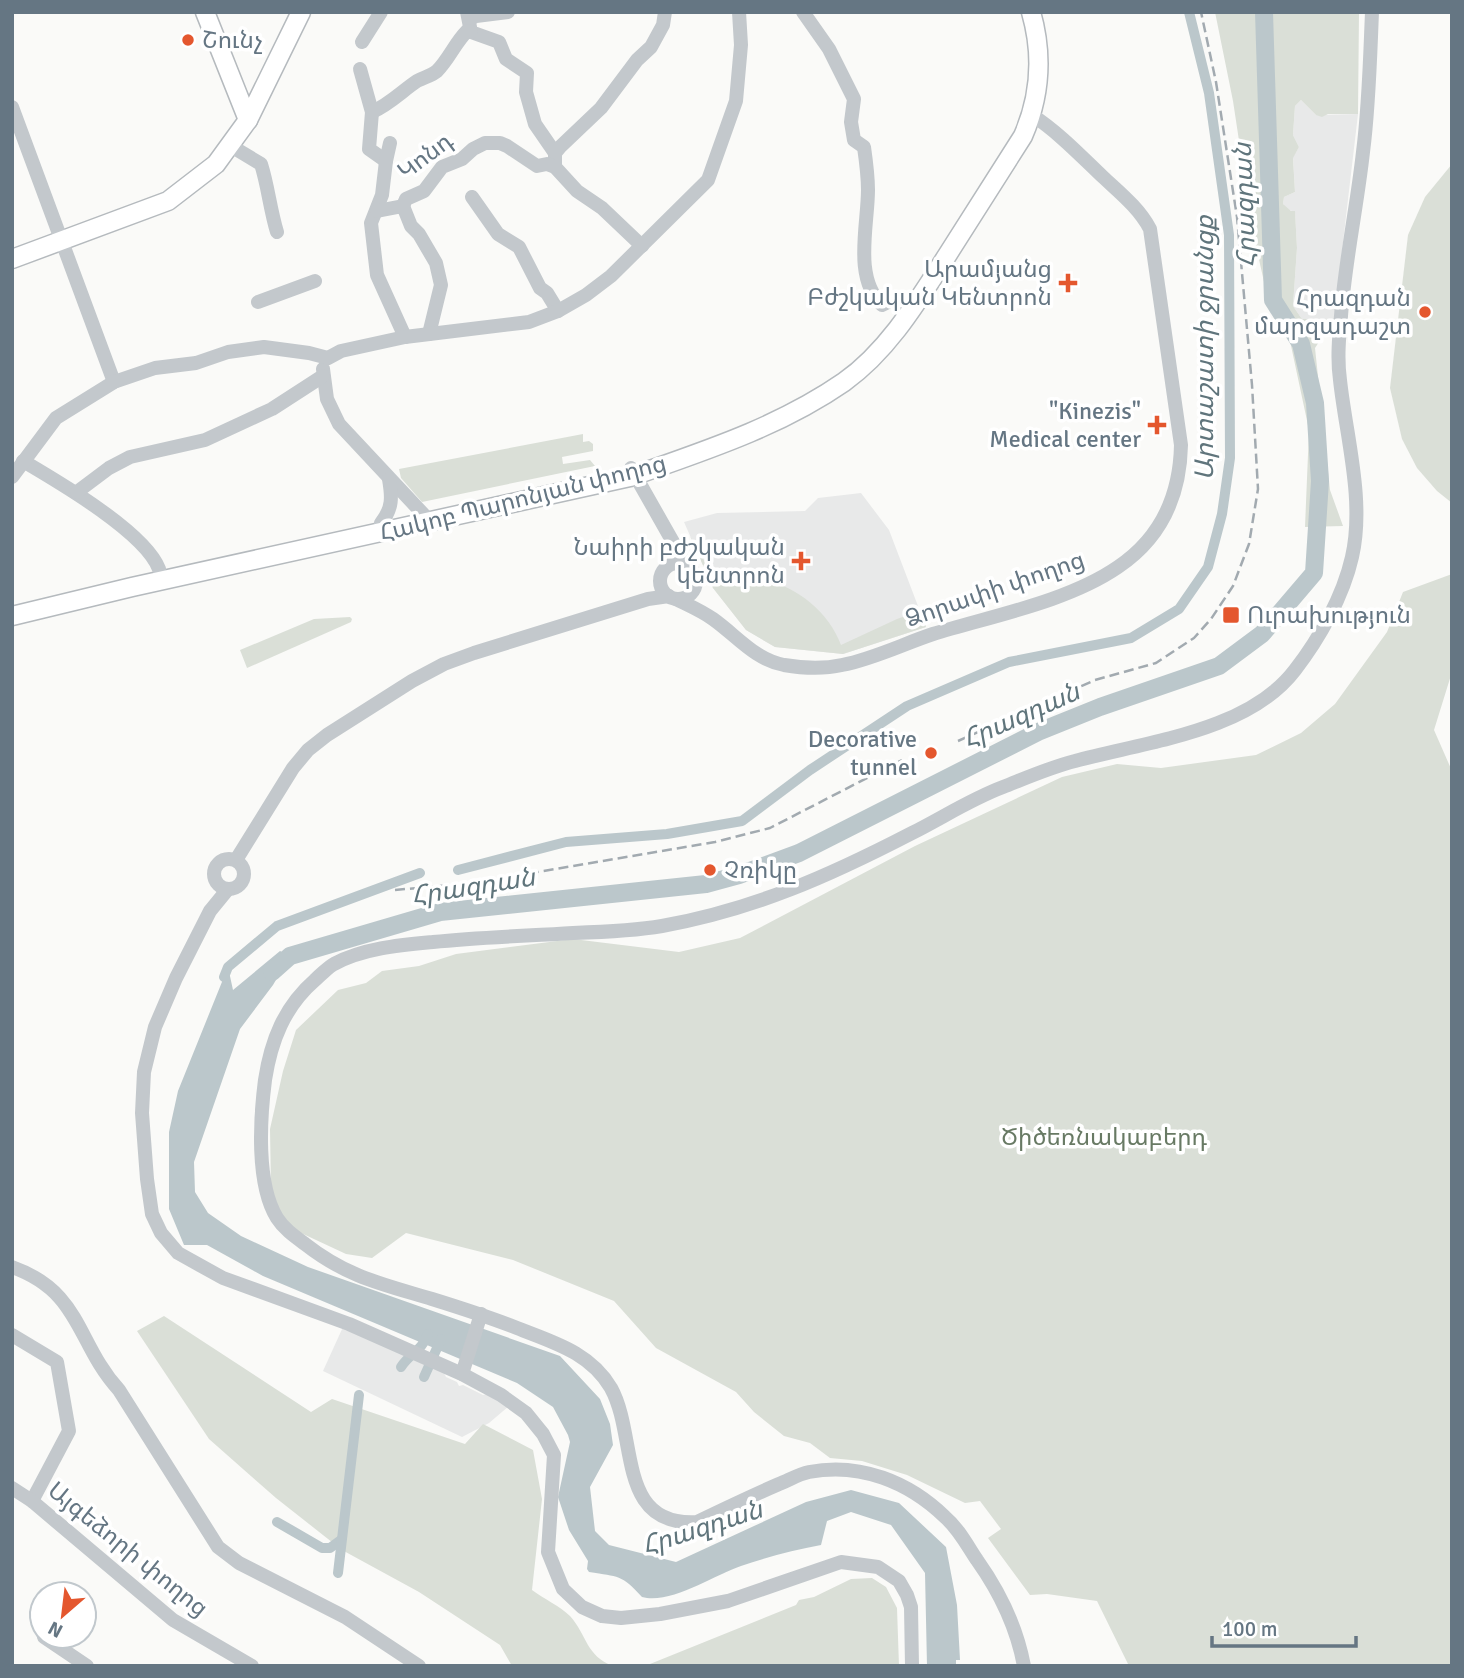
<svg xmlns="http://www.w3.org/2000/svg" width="1464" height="1678" font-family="Signika,'Noto Sans Armenian',sans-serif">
  <rect width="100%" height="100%" fill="#fafaf8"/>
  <g fill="#e8e9e9">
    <path d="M 1301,100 L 1316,115 L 1358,114 L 1334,319 L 1302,319 L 1293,306 L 1297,248 L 1295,212 L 1286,209 L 1283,204 L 1284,197 L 1295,192 L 1293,157 L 1299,147 L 1293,135 L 1295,106 Z"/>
    <path d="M 861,493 L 889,530 L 926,627 L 843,654 L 775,647 L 746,630 L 713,588 L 684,522 L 717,513 L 805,511 L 818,498 Z"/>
    <path d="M 343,1327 L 444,1373 L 446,1377 L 457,1382 L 459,1386 L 463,1385 L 483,1395 L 487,1394 L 509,1406 L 489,1423 L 462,1437 L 323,1371 Z"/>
  </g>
  <g fill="#dadfd7">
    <path d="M 1215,12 L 1359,12 L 1358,114 L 1328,114 L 1322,117 L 1316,115 L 1301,100 L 1295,106 L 1293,135 L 1299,147 L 1293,158 L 1295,192 L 1284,197 L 1283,204 L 1291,211 L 1295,211 L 1297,248 L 1293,306 L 1302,319 L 1334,319 L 1315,348 L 1330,490 L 1343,526 L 1305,527 L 1309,430 L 1290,341 L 1267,295 L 1253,233 L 1233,101 Z"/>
    <path d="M 1452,164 L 1452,503 L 1437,491 L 1417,468 L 1402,439 L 1390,388 L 1408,235 L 1425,197 Z"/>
    <path d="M 583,434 L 583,442 L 589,441 L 593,444 L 593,451 L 562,457 L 563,464 L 590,460 L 595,466 L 422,502 L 401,478 L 399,469 Z"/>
    <path d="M 690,536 L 715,580 C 729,580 745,577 759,579 C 795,584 829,612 841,645 L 897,619 L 920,611 L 926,627 L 843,654 L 775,647 L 746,630 L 713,588 Z"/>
    <path d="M 1452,574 L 1452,672 L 1434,730 L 1452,771 L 1452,1666 L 1129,1666 L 1097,1601 L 1047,1594 L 1030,1595 L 988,1538 L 1001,1529 L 980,1501 L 965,1503 L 907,1475 L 862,1461 L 830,1458 L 810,1443 L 784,1436 L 754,1412 L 736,1392 L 656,1348 L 614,1301 L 513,1260 L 406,1233 L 372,1258 L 346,1254 L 286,1226 L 271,1189 L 270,1129 L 283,1071 L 296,1030 L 338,990 L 366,983 L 382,971 L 419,966 L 456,954 L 573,939 L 679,952 L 740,938 L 915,846 L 1062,777 L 1117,764 L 1161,768 L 1256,755 L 1301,733 L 1335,704 L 1387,632 L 1403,592 Z"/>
    <path d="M 350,617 L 352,619 L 351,622 L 247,668 L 240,650 L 314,619 Z"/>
    <path d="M 164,1316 L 311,1412 L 332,1399 L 465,1444 L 483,1424 L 533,1450 L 542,1499 L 532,1590 C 544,1599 560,1606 570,1616 C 587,1635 586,1656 613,1666 L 512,1666 L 500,1645 L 419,1592 L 342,1550 L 276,1498 L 209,1439 L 137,1331 Z"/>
    <path d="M 872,1578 L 886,1587 L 897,1608 L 899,1666 L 645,1666 L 796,1605 L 799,1600 L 814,1597 L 851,1579 Z"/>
  </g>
  <path fill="#bbc7cb" d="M 280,951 L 290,956 L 273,985 L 240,1029 L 194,1162 L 195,1192 L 208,1213 L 241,1236 L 308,1267 L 560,1356 L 600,1399 L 610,1424 L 613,1445 L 590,1487 L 595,1531 L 609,1545 L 676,1562 L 806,1502 L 851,1490 L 899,1503 L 946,1547 L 957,1605 L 960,1660 L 956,1660 L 956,1666 L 927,1666 L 925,1573 L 891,1525 L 851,1512 L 827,1521 L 821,1545 C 794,1550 767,1557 741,1566 C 714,1575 670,1605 642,1597 C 621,1574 619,1577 589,1572 L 587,1569 L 588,1561 L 569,1530 L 558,1497 L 570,1442 L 568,1435 L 553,1407 L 517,1383 L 263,1276 L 207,1245 L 184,1245 L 169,1209 L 169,1132 L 178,1091 L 228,967 L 233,990 Z"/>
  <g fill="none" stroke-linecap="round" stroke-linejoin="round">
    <g stroke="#bbc7cb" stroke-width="10">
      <path d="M 458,870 L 566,842 L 667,834 L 742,821 L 810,770 L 907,706 L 1009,662 L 1131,638 L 1179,609 L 1208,567 L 1222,514 L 1230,458 L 1229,235 L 1209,93 L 1189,12"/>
      <path d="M 224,977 L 228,967 L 277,926 L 420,873"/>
      <path d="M 401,1367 C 411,1352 421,1352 428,1334"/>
      <path d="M 424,1377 L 441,1339"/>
      <path d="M 277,1522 L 322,1548 L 330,1548 L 341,1540"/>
      <path d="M 338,1573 L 359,1395"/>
    </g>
    <path stroke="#bbc7cb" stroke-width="18" d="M 272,972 L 290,956 L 440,912 L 706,884 L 739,875 L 799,853 L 1038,732 L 1100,707 L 1219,666 L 1262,634 L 1314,573 L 1320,481 L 1315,403 L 1301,344 L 1273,300 L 1264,12"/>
    <g stroke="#b5babe" stroke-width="21">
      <g id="major">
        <path d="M 205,12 L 248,120"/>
        <path d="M 12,259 L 168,201 L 216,164 L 248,120 L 301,12"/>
        <path d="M 12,616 L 132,587 L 630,477 C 704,451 779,427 844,382 C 889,350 919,299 948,254 C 973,215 998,176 1023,136 C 1040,97 1043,54 1031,12"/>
      </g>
    </g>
    <g stroke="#c3c8cc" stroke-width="14">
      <path d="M 467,12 L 471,32 L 499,42 L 506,59 L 527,73 L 526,92 L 535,124 L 555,153"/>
      <path d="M 803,12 L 829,49 L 854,99 L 851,122 L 854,140 L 864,147 C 866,161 868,176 868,190 C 868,225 853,278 882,305 L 886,303"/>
      <path d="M 469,19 L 476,16 L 508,12"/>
      <path d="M 362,42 L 381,12"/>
      <path d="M 360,69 L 372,112 L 369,149 L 386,161"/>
      <path d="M 12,107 L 114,382"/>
      <path d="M 372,112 C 390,104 402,91 417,81 C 424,77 431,76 437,71 C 449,59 455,43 467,31 L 471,32"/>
      <path d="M 390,143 L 386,161 L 382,195 L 371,223 L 377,275 L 405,337"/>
      <path d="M 231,146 L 261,164 C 268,186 270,209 277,232"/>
      <path d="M 555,167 L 555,153 L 560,147 L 601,108 L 637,60 L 651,47 L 663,25 L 665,12"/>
      <path d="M 472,197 L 498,234 L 519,247 L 540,288 L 547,293 L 558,311"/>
      <path d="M 403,206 L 406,199 L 424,191 L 442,167 L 462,159 L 473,149 L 485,143 L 500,143 L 507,146 L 537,166 L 547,164 L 555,167 L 577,191 L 602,208 L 642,246"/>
      <path d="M 377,211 L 403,206 L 411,226 L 419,234 L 436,263 L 441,285 L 429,334"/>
      <path d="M 258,302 L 315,281"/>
      <path d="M 323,369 L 327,399 L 339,424 L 425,516 L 429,523"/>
      <path d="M 23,461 C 57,481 145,532 159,569"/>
      <path d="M 631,468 L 686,565"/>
      <path d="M 12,477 L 56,418 L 114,382 L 155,368 L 196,363 L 228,352 L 264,347 L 309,353 L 328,358 L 341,351 L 405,337 L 529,322 L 558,311 L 586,295 L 611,276 L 708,180 L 736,101 L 741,45 L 739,12"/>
      <path d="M 77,492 L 109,468 L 130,457 L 205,440 L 272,409 L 323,376"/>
      <path d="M 381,523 C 393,508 392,497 389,479"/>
      <circle cx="678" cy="581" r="18"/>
      <path d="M 676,599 C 688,605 702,611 713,619 C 737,636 754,659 784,665 C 802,668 824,669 842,665 C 873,659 903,644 933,634 C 991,616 1067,602 1118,567 C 1161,538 1180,495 1181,445 L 1150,229 C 1139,208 1120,193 1103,177 C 1080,155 1058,132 1032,115"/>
      <circle cx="229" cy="874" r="15"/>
      <path d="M 236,860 L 293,768 L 308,750 L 327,735 L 412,681 L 444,664 L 474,653 L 648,599 L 669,596"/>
      <path d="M 228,889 L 210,911 L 176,978 L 155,1027 L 144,1072 L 142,1113 L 147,1179 L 152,1214 L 161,1233 L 178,1253 L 223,1278 L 349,1324 L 462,1374 L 501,1395 L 526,1413 L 543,1434 L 554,1455 L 548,1552 L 563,1589 L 582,1607 L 602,1616 L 621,1618 L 660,1614 L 728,1601 L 841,1562 L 878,1567 L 899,1581 L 907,1595 L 911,1607 L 912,1666"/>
      <path d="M 12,1267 C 82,1292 76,1343 119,1390 L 218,1547 L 239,1563 L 345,1617 L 419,1666"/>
      <path d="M 12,1335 L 57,1362 L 69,1431 L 32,1501"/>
      <path d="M 462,1374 L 481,1314"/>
      <path d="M 12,1488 L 32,1501 L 173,1620 L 252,1666"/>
      <path d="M 44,1637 L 87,1666"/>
      <path d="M 1024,1666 C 1017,1628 999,1591 977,1560 C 967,1545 958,1528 945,1517 C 909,1482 860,1462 809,1472 C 799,1474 789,1480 779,1484 C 751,1496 724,1509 697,1522 C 616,1527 638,1437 611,1388 C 590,1352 552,1342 517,1328 C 489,1317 461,1308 432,1299 C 382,1284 347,1277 305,1244 C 294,1236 284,1229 277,1218 C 256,1184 260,1119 265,1080 C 271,1041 284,1007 315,980 C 318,977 330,966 334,964 C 364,948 401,945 433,942 C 480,937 526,936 573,933 C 603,932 633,931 662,926 C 755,909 829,876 912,833 C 942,818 971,799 1003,787 C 1026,778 1051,767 1075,761 C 1144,742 1248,732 1295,670 C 1319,639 1343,597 1352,557 C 1365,501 1346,436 1340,380 C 1337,359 1339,337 1341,316 C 1345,261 1357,207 1363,152 C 1369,106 1370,59 1372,12"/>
    </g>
    <use href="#major" stroke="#fff" stroke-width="18"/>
    <g stroke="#a2aab0" stroke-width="2.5" stroke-dasharray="10 5" stroke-linecap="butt">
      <path d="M 958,741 L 1095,680 L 1156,663 L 1194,638 L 1211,619 L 1233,586 L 1249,544 L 1258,489 L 1252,385 L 1237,217 L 1216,82 L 1201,12"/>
      <path d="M 395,890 L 473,883 L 715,842 L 770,828 L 902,760"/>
    </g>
  </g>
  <g fill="#e4572e" stroke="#fff" stroke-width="2.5">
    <circle cx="188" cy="40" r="7"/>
    <path d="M1064.5 272.5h7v7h7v7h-7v7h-7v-7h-7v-7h7z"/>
    <circle cx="1425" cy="312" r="7"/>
    <path d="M1153.5 414.5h7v7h7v7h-7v7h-7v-7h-7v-7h7z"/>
    <path d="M797.5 550.5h7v7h7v7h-7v7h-7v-7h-7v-7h7z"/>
    <rect x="1222" y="606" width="18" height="18" rx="3.5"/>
    <circle cx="931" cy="753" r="7"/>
    <circle cx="710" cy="870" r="7"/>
  </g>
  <g text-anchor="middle" stroke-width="7" stroke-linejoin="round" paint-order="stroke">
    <g font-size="24" fill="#657683" stroke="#fff" text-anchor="end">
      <text x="202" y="48" text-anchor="start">Շունչ</text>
      <text x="1052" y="277">Արամյանց<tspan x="1052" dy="28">Բժշկական Կենտրոն</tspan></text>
      <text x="1411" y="306">Հրազդան<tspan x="1411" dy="28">մարզադաշտ</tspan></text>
      <text x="1141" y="419">"Kinezis"<tspan x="1141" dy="28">Medical center</tspan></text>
      <text x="785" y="555">Նաիրի բժշկական<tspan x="785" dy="28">կենտրոն</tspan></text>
      <text x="1247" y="623" text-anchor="start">Ուրախություն</text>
      <text x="917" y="747">Decorative<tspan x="917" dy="28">tunnel</tspan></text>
      <text x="724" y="878" text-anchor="start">Չռիկը</text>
    </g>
    <g font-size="24" fill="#657683" stroke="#fff">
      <text transform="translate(425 156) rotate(-37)" y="8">Կոնդ</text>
      <text transform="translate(523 498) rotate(-14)" y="8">Հակոբ Պարոնյան փողոց</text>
      <text transform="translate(995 589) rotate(-19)" y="8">Ձորափի փողոց</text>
      <text transform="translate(128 1549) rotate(39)" y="8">Այգեձորի փողոց</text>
    </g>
    <g font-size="24" fill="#687a64" stroke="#fff">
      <text x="1104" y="1145">Ծիծեռնակաբերդ</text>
    </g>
    <g font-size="26" font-style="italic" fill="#60757c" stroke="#fff">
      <text transform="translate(1244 205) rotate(-92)" y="9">Հրազդան</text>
      <text transform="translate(1204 348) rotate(-90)" y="9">Արտաշատի ջրանցք</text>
      <text transform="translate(1021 715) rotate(-24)" y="9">Հրազդան</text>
      <text transform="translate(473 886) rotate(-9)" y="9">Հրազդան</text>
      <text transform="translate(702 1527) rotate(-18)" y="9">Հրազդան</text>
    </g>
  </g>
  <rect width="1464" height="1678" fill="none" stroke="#657683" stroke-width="28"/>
  <g transform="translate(63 1615) rotate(208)"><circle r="33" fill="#ffffff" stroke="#c1c8cd" stroke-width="2"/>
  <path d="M0-5L12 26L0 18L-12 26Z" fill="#e4572e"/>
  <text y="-10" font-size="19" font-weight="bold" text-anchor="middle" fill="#657683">N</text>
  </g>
  <path d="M1212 1636v10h144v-10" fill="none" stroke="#657683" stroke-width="3.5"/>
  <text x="1222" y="1636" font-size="21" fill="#657683" stroke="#ffffff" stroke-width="5" paint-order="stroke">100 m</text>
</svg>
